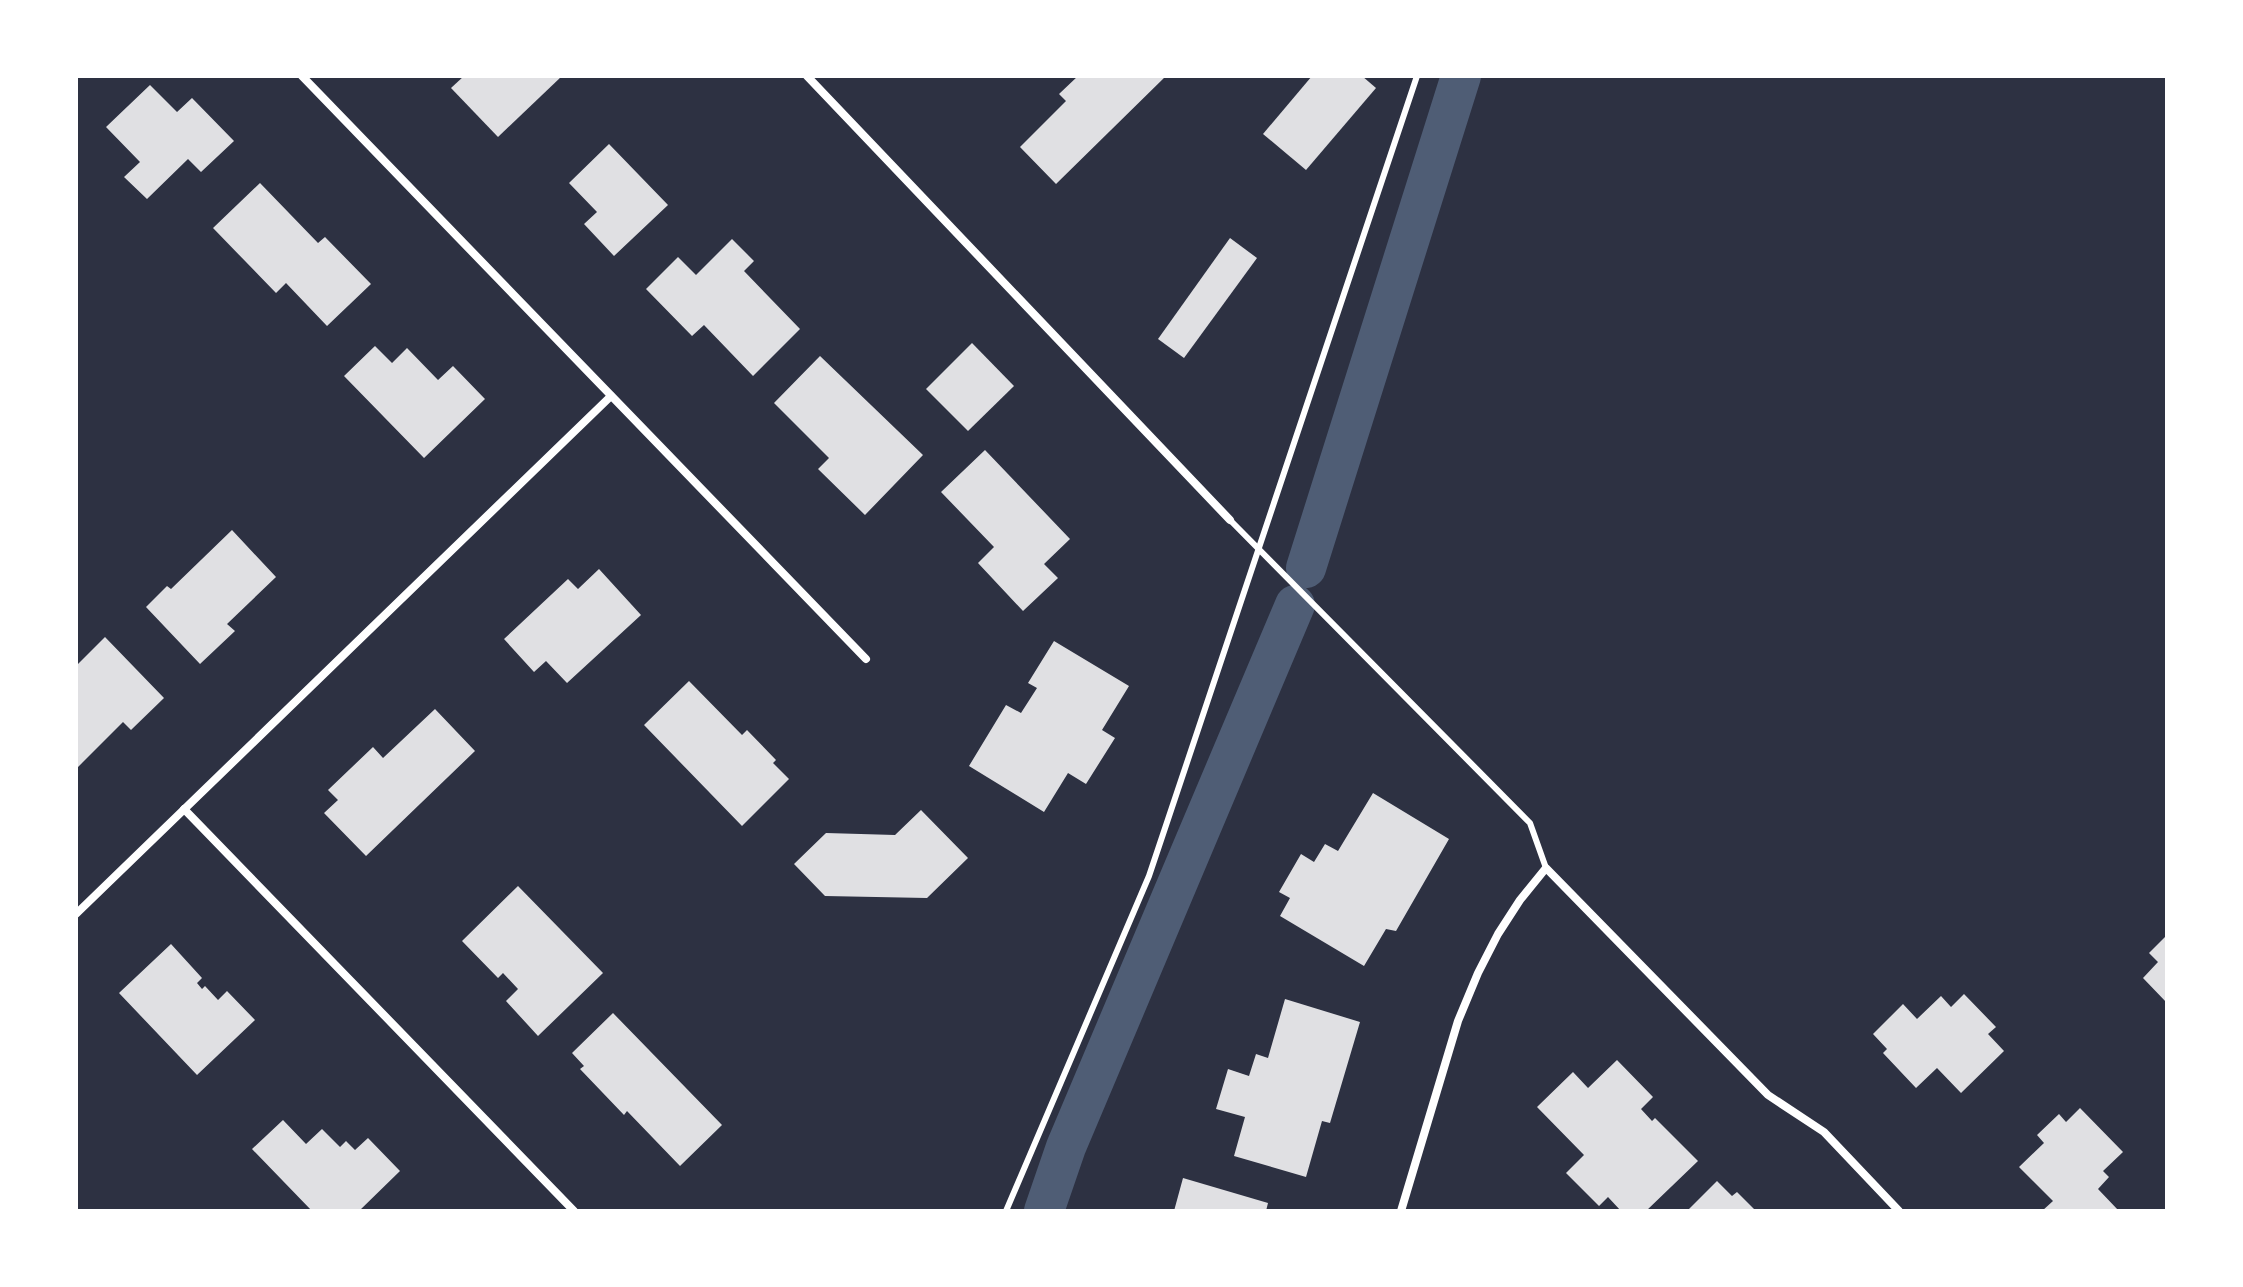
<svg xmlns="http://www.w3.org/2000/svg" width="2243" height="1287" font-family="'PT Sans Narrow',sans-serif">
  <rect width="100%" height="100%" fill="#2d3142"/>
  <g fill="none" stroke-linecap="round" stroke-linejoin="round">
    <g stroke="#4f5d75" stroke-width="40">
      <path d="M 1306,568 L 1461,76"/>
      <path d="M 1044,1211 L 1066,1147 L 1295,605"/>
    </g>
  </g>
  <g fill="#e0e0e3">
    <path d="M 464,76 L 562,76 L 498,137 L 451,88 Z"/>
    <path d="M 1078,76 L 1166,76 L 1056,184 L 1020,147 L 1066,101 L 1059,94 Z"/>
    <path d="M 1312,76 L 1362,76 L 1376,88 L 1306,170 L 1263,134 Z"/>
    <path d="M 150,85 L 177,112 L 192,98 L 234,141 L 201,172 L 188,159 L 147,199 L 124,177 L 140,162 L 106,127 Z"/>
    <path d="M 609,144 L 668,205 L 614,256 L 584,224 L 597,212 L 569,183 Z"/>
    <path d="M 260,183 L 318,243 L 325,237 L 371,284 L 327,326 L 286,283 L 276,293 L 213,228 Z"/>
    <path d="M 1230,238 L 1257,258 L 1184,358 L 1158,339 Z"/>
    <path d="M 732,239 L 754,261 L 744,271 L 800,329 L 753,376 L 704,325 L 692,336 L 646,289 L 678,257 L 696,275 Z"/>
    <path d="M 972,343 L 1014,386 L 968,431 L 926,389 Z"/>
    <path d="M 375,346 L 392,363 L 407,348 L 438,380 L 453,366 L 485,399 L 424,458 L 344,376 Z"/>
    <path d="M 820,356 L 923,455 L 865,515 L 818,469 L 829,458 L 774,403 Z"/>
    <path d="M 985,450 L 1070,539 L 1044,564 L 1058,578 L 1023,611 L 978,563 L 994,547 L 941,492 Z"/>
    <path d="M 232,530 L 276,577 L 227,624 L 235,631 L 200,664 L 146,607 L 167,586 L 171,589 Z"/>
    <path d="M 599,569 L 641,615 L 567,683 L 546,661 L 534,672 L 504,639 L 568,579 L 578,589 Z"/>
    <path d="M 105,637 L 164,698 L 131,730 L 123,722 L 76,769 L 76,666 Z"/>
    <path d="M 1054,641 L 1129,686 L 1102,730 L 1115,738 L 1086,784 L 1068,773 L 1044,812 L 969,766 L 1006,705 L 1021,713 L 1037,688 L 1028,683 Z"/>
    <path d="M 689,681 L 742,735 L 747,730 L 776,760 L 773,763 L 789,779 L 742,826 L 644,725 Z"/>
    <path d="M 435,709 L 475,751 L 366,856 L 324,813 L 338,800 L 328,790 L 373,747 L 383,758 Z"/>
    <path d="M 1373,793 L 1449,839 L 1396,931 L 1386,929 L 1364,966 L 1280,916 L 1290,898 L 1279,892 L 1301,854 L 1314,862 L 1325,844 L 1338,851 Z"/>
    <path d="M 921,810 L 968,858 L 927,898 L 825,896 L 794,864 L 826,833 L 895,835 Z"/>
    <path d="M 518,886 L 603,973 L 538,1036 L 506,1001 L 518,989 L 503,973 L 498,978 L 462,941 Z"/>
    <path d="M 2167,935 L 2167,1003 L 2143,978 L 2158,962 L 2149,953 Z"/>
    <path d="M 171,944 L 202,978 L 197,983 L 202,989 L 205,986 L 218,1000 L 227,991 L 255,1020 L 197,1075 L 119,993 Z"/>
    <path d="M 1964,994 L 1996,1027 L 1988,1034 L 2004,1051 L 1961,1093 L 1937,1068 L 1916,1088 L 1883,1053 L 1887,1049 L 1873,1034 L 1903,1004 L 1917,1019 L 1941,996 L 1951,1007 Z"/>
    <path d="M 1285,999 L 1360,1022 L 1330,1123 L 1322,1121 L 1306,1177 L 1234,1156 L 1245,1117 L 1216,1109 L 1228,1069 L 1249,1076 L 1256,1054 L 1268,1058 Z"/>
    <path d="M 613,1013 L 722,1125 L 680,1166 L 627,1111 L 624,1115 L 580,1069 L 584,1066 L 572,1053 Z"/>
    <path d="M 1617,1060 L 1653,1097 L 1641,1109 L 1652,1121 L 1655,1118 L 1698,1161 L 1646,1211 L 1621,1211 L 1608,1197 L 1599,1206 L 1566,1173 L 1584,1155 L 1537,1107 L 1573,1072 L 1588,1088 Z"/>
    <path d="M 2080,1108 L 2123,1152 L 2103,1171 L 2109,1177 L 2098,1189 L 2118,1210 L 2042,1211 L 2053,1201 L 2019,1167 L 2044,1143 L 2037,1135 L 2059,1114 L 2066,1122 Z"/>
    <path d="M 283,1120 L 306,1144 L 322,1129 L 340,1147 L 346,1141 L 355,1150 L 368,1138 L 400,1171 L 359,1211 L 312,1211 L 252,1149 Z"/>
    <path d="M 1183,1178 L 1268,1203 L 1266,1211 L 1174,1211 Z"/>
    <path d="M 1717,1181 L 1732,1196 L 1737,1192 L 1756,1211 L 1687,1211 Z"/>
  </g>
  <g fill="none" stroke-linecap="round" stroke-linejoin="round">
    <g stroke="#fff" stroke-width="6">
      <path d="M 1230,520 L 1530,823 L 1546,868"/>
      <path d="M 1006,1211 L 1149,876 L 1417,76"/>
    </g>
    <g stroke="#fff" stroke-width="8">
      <path d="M 302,76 L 866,659"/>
      <path d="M 807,76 L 1230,520"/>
      <path d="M 184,809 L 574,1211"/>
      <path d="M 76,914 L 611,396"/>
      <path d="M 1401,1211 L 1458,1021 L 1478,973 L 1498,934 L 1520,900 L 1546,868 L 1768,1095 L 1824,1132 L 1899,1211"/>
    </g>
  </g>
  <rect width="2243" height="1287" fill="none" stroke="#ffffff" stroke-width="156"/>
</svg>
